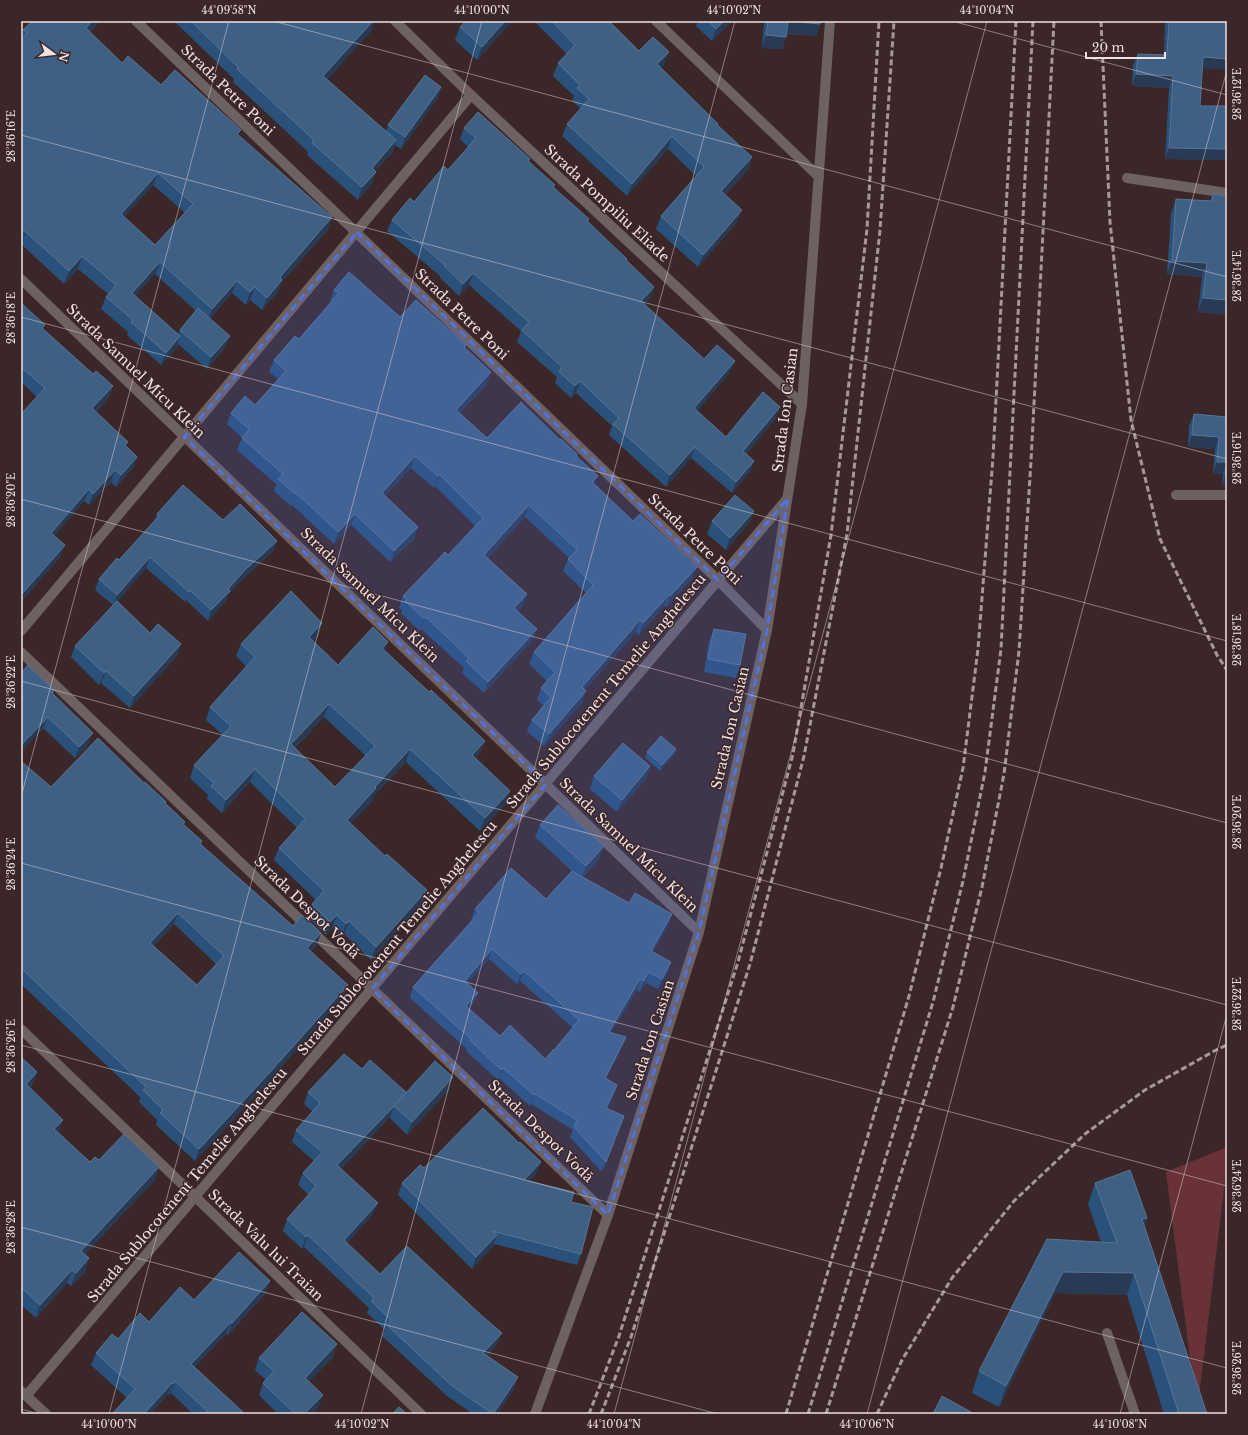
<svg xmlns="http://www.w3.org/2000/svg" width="1248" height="1435" font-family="'Libre Baskerville',serif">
  <rect width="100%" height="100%" fill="#3c2728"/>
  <path fill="#693239" d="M 1227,1147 L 1227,1181 L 1225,1181 L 1197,1413 L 1166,1172 Z"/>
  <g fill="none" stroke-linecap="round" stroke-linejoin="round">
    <path stroke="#6d6162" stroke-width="10" d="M 1107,1333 L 1135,1414"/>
    <g stroke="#6d6162" stroke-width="10">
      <path d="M 136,21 L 718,580 L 767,630"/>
      <path d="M 395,21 L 471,95 L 802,404"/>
      <path d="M 656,21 L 819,177"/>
      <path d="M 1127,178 L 1227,193"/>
      <path d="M 21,279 L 699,932"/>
      <path d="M 1176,495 L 1227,495"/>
      <path d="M 21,631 L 471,95"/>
      <path d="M 21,652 L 608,1215"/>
      <path d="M 21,1029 L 421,1414"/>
      <path d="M 21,1391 L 46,1414"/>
      <path d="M 26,1396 L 787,499"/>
      <path d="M 535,1414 L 608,1215 L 699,932 L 767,630 L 802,404 L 830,21"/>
    </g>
    <g stroke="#a89798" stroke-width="3" stroke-dasharray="6 3" stroke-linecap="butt">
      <path d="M 1101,21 L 1110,222 L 1131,420 L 1160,539 L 1217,655 L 1227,670"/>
      <path d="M 589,1414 L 619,1336 L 738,962 L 793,754 L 831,535 L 867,229 L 879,21"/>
      <path d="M 601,1414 L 631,1337 L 750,964 L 804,756 L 847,534 L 880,230 L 894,21"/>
      <path d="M 786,1414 L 909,996 L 941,868 L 963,768 L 978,649 L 993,457 L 1016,21"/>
      <path d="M 808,1414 L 933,1002 L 963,881 L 985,772 L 1001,649 L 1033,21"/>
      <path d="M 826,1414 L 953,1007 L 982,887 L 1004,774 L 1019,651 L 1031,461 L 1054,21"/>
      <path d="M 877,1414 L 902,1360 L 952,1278 L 1014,1201 L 1085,1134 L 1145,1090 L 1216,1050 L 1227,1045"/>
    </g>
  </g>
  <g fill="#29517a" fill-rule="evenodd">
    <path d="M 32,21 L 100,21 L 90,32 L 122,63 L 161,85 L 239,135 L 328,230 L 281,283 L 278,292 L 262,310 L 250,300 L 246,305 L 232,293 L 210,319 L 225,348 L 207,369 L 178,344 L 176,349 L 161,365 L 127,335 L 128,332 L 101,309 L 106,297 L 108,294 L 78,269 L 64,284 L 21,244 L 21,37 L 23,30 ZM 153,185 L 185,213 L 155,245 L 124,217 ZM 155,274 L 196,311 L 180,330 L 178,334 L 135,296 Z"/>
    <path d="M 174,21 L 375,21 L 371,31 L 327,79 L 386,131 L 388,125 L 441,87 L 437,99 L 401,149 L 395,145 L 392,153 L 375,171 L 372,184 L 358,200 L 307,155 L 308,152 L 233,82 L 234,79 Z"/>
    <path d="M 512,21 L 477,60 L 455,40 L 460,27 Z"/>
    <path d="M 534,21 L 609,21 L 639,51 L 664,65 L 661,68 L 718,124 L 718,125 L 752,157 L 748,170 L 725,195 L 737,222 L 698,267 L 656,229 L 661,216 L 696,176 L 668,149 L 627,196 L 562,136 L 567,124 L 581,109 L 572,101 L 574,96 L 553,76 L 558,63 L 567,54 Z"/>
    <path d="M 698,21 L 732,21 L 712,41 L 696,26 Z"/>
    <path d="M 764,21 L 821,21 L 816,36 L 787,34 L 782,49 L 762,48 Z"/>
    <path d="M 1165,21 L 1227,21 L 1202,68 L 1200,106 L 1227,106 L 1227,160 L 1165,159 L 1169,88 L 1132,86 L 1133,65 L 1138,54 L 1164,55 Z"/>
    <path d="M 464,128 L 529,161 L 554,188 L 588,221 L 626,260 L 654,287 L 650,298 L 644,304 L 704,359 L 735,361 L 730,372 L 697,411 L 726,437 L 776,418 L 746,454 L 754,461 L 750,472 L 732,493 L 691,458 L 666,487 L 609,435 L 612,426 L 576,393 L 571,398 L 555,383 L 557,377 L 517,342 L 521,331 L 469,285 L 459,296 L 440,278 L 440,276 L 387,231 L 392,220 L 414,202 L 448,170 L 468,147 L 460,139 Z"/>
    <path d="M 1213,194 L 1227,315 L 1198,312 L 1202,277 L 1167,274 L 1171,213 L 1176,199 L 1210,201 Z"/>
    <path d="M 334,290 L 466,345 L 465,348 L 487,384 L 460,413 L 487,438 L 560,440 L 577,454 L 576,456 L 595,484 L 692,579 L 666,607 L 664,606 L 639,635 L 636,632 L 585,690 L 582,703 L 544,746 L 527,731 L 532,720 L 544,706 L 537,700 L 541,688 L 547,681 L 529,664 L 534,652 L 586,593 L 563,571 L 568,559 L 569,558 L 525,517 L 488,558 L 523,606 L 518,612 L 532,641 L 484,693 L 462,673 L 464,668 L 421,629 L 420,631 L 401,613 L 402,610 L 399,608 L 403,596 L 448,555 L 475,526 L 435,486 L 434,488 L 411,468 L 385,496 L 418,527 L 414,539 L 390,562 L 351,525 L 334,544 L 292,505 L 291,506 L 274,491 L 276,484 L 237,450 L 242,438 L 227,424 L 231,413 L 255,405 L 278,379 L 269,372 L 274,360 L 299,339 L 331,302 L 330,301 Z"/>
    <path d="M 21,303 L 43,329 L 93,374 L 113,386 L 108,398 L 96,412 L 126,447 L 137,457 L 133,468 L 116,487 L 111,482 L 89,505 L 84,501 L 54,536 L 65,545 L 60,557 L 21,602 L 21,414 L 37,397 L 21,382 Z"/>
    <path d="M 1194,414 L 1227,417 L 1227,485 L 1222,485 L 1223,474 L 1213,473 L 1215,449 L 1188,447 L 1189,426 Z"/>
    <path d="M 754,511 L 749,523 L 726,550 L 707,534 L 712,521 Z"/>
    <path d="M 157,514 L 223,520 L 277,541 L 273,551 L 242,580 L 228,595 L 226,601 L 208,621 L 186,600 L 185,602 L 146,568 L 117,602 L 150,633 L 181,644 L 177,656 L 130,708 L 101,683 L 99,685 L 71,657 L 75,646 L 113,605 L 95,590 L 99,579 L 119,560 L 154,521 Z"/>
    <path d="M 322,623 L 318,636 L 313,641 L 338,665 L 385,651 L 429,692 L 485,741 L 480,753 L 476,758 L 510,791 L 506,804 L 480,831 L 406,762 L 373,797 L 372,801 L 350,824 L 385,856 L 427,890 L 423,903 L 371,960 L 344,934 L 342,937 L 332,928 L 326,935 L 307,917 L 312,904 L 316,900 L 274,860 L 279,848 L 297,828 L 250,782 L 222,813 L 207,799 L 208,795 L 190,778 L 194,765 L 223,735 L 206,720 L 210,707 L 246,666 L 236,656 L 241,644 ZM 324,717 L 366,756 L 335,787 L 295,748 Z"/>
    <path d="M 714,629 L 740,665 L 736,678 L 704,672 L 709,641 Z"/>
    <path d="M 21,673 L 54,690 L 53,694 L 88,745 L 75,758 L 43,728 L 21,752 Z"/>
    <path d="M 676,749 L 674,755 L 660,771 L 645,758 L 647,752 Z"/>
    <path d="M 21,761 L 51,787 L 144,783 L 166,802 L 165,803 L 185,822 L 184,825 L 201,844 L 293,926 L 317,945 L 311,951 L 344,996 L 268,1082 L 195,1161 L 156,1125 L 157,1120 L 139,1102 L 140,1097 L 21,984 ZM 174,924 L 216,964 L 197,985 L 154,946 Z"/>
    <path d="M 650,766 L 646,779 L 617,812 L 590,789 L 594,776 Z"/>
    <path d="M 540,825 L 599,859 L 583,877 L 629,903 L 669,924 L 653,952 L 671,962 L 668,972 L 658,989 L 646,983 L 640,992 L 637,990 L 611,1032 L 622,1047 L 606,1079 L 614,1095 L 607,1109 L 624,1116 L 602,1172 L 570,1137 L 573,1130 L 531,1104 L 530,1106 L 499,1078 L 498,1080 L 466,1051 L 467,1049 L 410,998 L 413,987 L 472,920 L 471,920 L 475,909 L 546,899 L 572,871 L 535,837 ZM 489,959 L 517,984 L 520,981 L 573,1028 L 554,1050 L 545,1059 L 500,1036 L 469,1009 L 474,1003 L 468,983 Z"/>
    <path d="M 21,1057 L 37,1072 L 32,1085 L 30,1088 L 58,1132 L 90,1162 L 99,1160 L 159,1167 L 155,1180 L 85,1254 L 89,1258 L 85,1272 L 71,1286 L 67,1283 L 36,1318 L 21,1305 Z"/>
    <path d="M 362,1069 L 407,1093 L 449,1090 L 407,1135 L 390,1118 L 390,1117 L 341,1169 L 373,1214 L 347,1243 L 380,1274 L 497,1344 L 487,1356 L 514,1389 L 497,1414 L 473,1414 L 447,1396 L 382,1336 L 385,1330 L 367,1313 L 369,1308 L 304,1247 L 302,1249 L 283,1231 L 287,1219 L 309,1195 L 298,1185 L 303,1173 L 314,1161 L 292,1142 L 296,1130 L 313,1112 L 304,1104 L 308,1092 Z"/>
    <path d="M 519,1143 L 541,1162 L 536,1174 L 530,1181 L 571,1202 L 581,1254 L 577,1265 L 494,1244 L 493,1247 L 472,1269 L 398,1195 L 402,1183 L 424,1168 Z"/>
    <path d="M 1095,1183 L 1147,1218 L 1144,1226 L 1207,1414 L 1164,1414 L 1127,1295 L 1055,1293 L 999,1407 L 972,1393 L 979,1371 L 1101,1242 L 1088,1204 Z"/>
    <path d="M 266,1293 L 228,1335 L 226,1334 L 195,1367 L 245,1414 L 193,1414 L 171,1393 L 169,1395 L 168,1394 L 151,1414 L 113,1414 L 113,1413 L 127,1398 L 91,1365 L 96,1353 L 118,1339 L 149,1322 L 194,1300 Z"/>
    <path d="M 333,1357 L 309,1381 L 323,1395 L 318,1408 L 312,1414 L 278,1414 L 259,1395 L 263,1383 L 266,1380 L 255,1370 L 259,1358 Z"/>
  </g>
  <g fill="#283a54">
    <path d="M 92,21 L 100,21 L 81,40 L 86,28 Z"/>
    <path d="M 373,21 L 375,21 L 371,31 L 319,89 L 323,76 Z"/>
    <path d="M 505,21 L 512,21 L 477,60 L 482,47 Z"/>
    <path d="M 724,21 L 732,21 L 712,41 L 716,29 Z"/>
    <path d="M 788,21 L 820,24 L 816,36 L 783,33 Z"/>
    <path d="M 766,35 L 786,37 L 782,49 L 762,48 Z"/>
    <path d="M 669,52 L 664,65 L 652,77 L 657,64 Z"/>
    <path d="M 1203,57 L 1227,59 L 1227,70 L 1199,68 Z"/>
    <path d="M 1136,74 L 1173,76 L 1169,88 L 1132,86 Z"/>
    <path d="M 441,87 L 437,99 L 401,149 L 405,137 Z"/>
    <path d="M 672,136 L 668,149 L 627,196 L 632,184 Z"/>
    <path d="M 396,140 L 392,153 L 367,180 L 372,168 Z"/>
    <path d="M 1169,148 L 1227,149 L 1227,160 L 1165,159 Z"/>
    <path d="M 752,157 L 748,170 L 716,204 L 721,191 Z"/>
    <path d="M 376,172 L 372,184 L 358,200 L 362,187 Z"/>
    <path d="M 158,173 L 153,185 L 116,226 L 121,214 Z"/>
    <path d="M 742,210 L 737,222 L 698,267 L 703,255 Z"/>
    <path d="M 332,217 L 328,230 L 281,283 L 278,292 L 262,310 L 267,298 L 280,277 Z"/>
    <path d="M 25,232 L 26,232 L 21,244 L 21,243 Z"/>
    <path d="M 82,256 L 78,269 L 64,284 L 69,271 Z"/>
    <path d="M 1172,261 L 1207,263 L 1202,277 L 1167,274 Z"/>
    <path d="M 160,262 L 155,274 L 127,305 L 132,293 Z"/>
    <path d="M 473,273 L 469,285 L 459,296 L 463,284 Z"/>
    <path d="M 237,281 L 232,293 L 208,321 L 212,309 Z"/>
    <path d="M 255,287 L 250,300 L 246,305 L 250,292 Z"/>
    <path d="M 654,287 L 650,298 L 636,312 L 641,301 Z"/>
    <path d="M 1203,298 L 1227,300 L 1227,315 L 1198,312 Z"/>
    <path d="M 180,336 L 176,349 L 161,365 L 166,353 Z"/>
    <path d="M 230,336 L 225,348 L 207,369 L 211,357 Z"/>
    <path d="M 735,361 L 730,372 L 690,419 L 694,408 Z"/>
    <path d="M 491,372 L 487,384 L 452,422 L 456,410 Z"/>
    <path d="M 580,381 L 576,393 L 571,398 L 575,386 Z"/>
    <path d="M 113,386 L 108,398 L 88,420 L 92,408 Z"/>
    <path d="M 780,407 L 776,418 L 739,462 L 743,451 Z"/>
    <path d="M 1192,435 L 1219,437 L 1215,449 L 1188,447 Z"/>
    <path d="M 695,447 L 691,458 L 666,487 L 670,475 Z"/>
    <path d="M 415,456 L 411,468 L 377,505 L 382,493 Z"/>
    <path d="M 137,457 L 133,468 L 116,487 L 121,475 Z"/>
    <path d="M 754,461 L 750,472 L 732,493 L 736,482 Z"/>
    <path d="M 1217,462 L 1227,462 L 1223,474 L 1213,473 Z"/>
    <path d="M 115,470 L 111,482 L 89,505 L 93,494 Z"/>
    <path d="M 1226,473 L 1227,473 L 1227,485 L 1222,485 Z"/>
    <path d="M 440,475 L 435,486 L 434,488 L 438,476 Z"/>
    <path d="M 598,476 L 594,488 L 592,482 Z"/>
    <path d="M 89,489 L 84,501 L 47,545 L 51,533 Z"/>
    <path d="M 296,493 L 292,505 L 291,506 L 295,494 Z"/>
    <path d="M 529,505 L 525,517 L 480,566 L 484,555 Z"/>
    <path d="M 754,511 L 749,523 L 726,550 L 730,538 Z"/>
    <path d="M 355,514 L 351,525 L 334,544 L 338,532 Z"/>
    <path d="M 418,527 L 414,539 L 390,562 L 394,551 Z"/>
    <path d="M 277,541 L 273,551 L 242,580 L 228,595 L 226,601 L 208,621 L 211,610 L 228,589 L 246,569 Z"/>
    <path d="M 65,545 L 60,557 L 21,602 L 21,595 Z"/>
    <path d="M 150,557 L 146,568 L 114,606 L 117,595 Z"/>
    <path d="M 697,567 L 692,579 L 666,607 L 670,596 Z"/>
    <path d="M 527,594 L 523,606 L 510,620 L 514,608 Z"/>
    <path d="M 669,595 L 664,606 L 639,635 L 643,623 Z"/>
    <path d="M 426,617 L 421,629 L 420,631 L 424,619 Z"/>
    <path d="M 640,620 L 636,632 L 577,699 L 582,687 Z"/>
    <path d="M 322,623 L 318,636 L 304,650 L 309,637 Z"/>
    <path d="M 537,629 L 532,641 L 484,693 L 488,682 Z"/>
    <path d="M 388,642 L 384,654 L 382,648 Z"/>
    <path d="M 181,644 L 177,656 L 130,708 L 134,696 Z"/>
    <path d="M 106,671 L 101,683 L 99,685 L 104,673 Z"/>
    <path d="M 586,691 L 582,703 L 544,746 L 549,734 Z"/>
    <path d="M 329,704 L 324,717 L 286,757 L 291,744 Z"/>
    <path d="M 48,717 L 43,728 L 21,752 L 21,745 Z"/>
    <path d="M 93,733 L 88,745 L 75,758 L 79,747 Z"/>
    <path d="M 485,741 L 480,753 L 467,768 L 472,755 Z"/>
    <path d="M 410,749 L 406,762 L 373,797 L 372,801 L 342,833 L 347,820 L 375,787 Z"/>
    <path d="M 676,749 L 674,755 L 660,771 L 662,765 Z"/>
    <path d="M 650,766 L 646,779 L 617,812 L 622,800 Z"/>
    <path d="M 255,769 L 250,782 L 222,813 L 226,800 Z"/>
    <path d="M 510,791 L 506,804 L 480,831 L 485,818 Z"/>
    <path d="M 604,846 L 599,859 L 581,879 L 586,866 Z"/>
    <path d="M 427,890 L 423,903 L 371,960 L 376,947 Z"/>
    <path d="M 178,913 L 174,924 L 146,954 L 150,943 Z"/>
    <path d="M 672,914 L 669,924 L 648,961 L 651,951 Z"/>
    <path d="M 337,915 L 332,928 L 326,935 L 330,922 Z"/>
    <path d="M 349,921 L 344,934 L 342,937 L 346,924 Z"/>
    <path d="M 321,933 L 317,945 L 303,960 L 307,948 Z"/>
    <path d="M 492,949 L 489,959 L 461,991 L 465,981 Z"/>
    <path d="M 671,962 L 668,972 L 658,989 L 662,979 Z"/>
    <path d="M 524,971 L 520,981 L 517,984 L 521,974 Z"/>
    <path d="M 649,972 L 646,983 L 640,992 L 644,981 Z"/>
    <path d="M 640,979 L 637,990 L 605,1042 L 609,1032 Z"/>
    <path d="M 348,985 L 344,996 L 268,1082 L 195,1161 L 199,1149 Z"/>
    <path d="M 478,993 L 474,1003 L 462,1017 L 466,1006 Z"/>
    <path d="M 626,1037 L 622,1047 L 601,1088 L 605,1078 Z"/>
    <path d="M 503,1068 L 499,1078 L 498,1080 L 501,1070 Z"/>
    <path d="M 37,1072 L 32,1085 L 21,1097 L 26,1084 Z"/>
    <path d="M 453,1077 L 449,1090 L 407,1135 L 412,1122 Z"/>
    <path d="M 617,1085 L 614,1095 L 602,1118 L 606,1108 Z"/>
    <path d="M 407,1093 L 394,1106 L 390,1117 L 333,1177 L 337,1165 Z"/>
    <path d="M 535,1094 L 531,1104 L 530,1106 L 534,1095 Z"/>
    <path d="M 63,1120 L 58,1133 L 54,1129 Z"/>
    <path d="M 541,1162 L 536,1174 L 520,1192 L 524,1180 Z"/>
    <path d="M 159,1167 L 155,1180 L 76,1264 L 81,1251 Z"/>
    <path d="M 378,1203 L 373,1214 L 340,1251 L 344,1240 Z"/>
    <path d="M 1147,1218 L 1139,1239 L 1142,1219 Z"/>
    <path d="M 308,1235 L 304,1247 L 302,1249 L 306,1237 Z"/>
    <path d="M 497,1235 L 493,1247 L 472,1269 L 476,1257 Z"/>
    <path d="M 89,1258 L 85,1272 L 71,1286 L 76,1273 Z"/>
    <path d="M 72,1270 L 67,1283 L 36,1318 L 40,1305 Z"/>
    <path d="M 1063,1272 L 1134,1273 L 1127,1295 L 1055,1293 L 999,1407 L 1006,1386 Z"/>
    <path d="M 270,1281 L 266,1293 L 228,1335 L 232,1323 Z"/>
    <path d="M 231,1322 L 226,1334 L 187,1376 L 191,1364 Z"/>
    <path d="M 502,1333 L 497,1344 L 479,1365 L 483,1353 Z"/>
    <path d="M 337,1344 L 333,1357 L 300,1390 L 305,1378 Z"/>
    <path d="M 518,1377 L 514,1389 L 497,1414 L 493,1414 Z"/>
    <path d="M 175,1381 L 171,1393 L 169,1395 L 173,1384 Z"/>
    <path d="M 172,1383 L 168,1394 L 151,1414 L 144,1414 Z"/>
    <path d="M 323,1395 L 318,1408 L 312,1414 L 304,1414 Z"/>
  </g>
  <g fill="#3e6085" stroke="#5a7494" fill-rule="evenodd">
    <path d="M 32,21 L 92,21 L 86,28 L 122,63 L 128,56 L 161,85 L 175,70 L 241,130 L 237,134 L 332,217 L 280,277 L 282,280 L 267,298 L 255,287 L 250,292 L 237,281 L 212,309 L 160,262 L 132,293 L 180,336 L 166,353 L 131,322 L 133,320 L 106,297 L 116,285 L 82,256 L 69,271 L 26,232 L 25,232 L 21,229 L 21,40 L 27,33 L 23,30 ZM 158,173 L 193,204 L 155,245 L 121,214 Z"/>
    <path d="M 191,21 L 373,21 L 323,76 L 396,140 L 372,168 L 376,172 L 362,187 L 312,143 L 314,140 L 237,69 L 239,68 Z"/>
    <path d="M 466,21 L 505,21 L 482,47 L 460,27 Z"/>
    <path d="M 552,21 L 609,21 L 639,51 L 653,37 L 669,52 L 657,64 L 718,124 L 717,125 L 752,157 L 721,191 L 742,210 L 703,255 L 661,216 L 704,167 L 672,136 L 632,184 L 567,124 L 589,99 L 577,88 L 580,85 L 558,63 L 575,45 Z"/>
    <path d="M 708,21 L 724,21 L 716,29 Z"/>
    <path d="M 768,21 L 821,21 L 820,24 L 788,21 L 786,37 L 766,35 Z"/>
    <path d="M 1169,21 L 1227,21 L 1227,59 L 1203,57 L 1200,106 L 1227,106 L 1227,149 L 1169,148 L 1173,76 L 1136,74 L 1138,54 L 1167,55 Z"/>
    <path d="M 425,75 L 441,87 L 405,137 L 388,125 Z"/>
    <path d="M 478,112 L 530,159 L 528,161 L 555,185 L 553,187 L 589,219 L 587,221 L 627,259 L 626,260 L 654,287 L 641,301 L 704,359 L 717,345 L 735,361 L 694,408 L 726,437 L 763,392 L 780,407 L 743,451 L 754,461 L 736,482 L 695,447 L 670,475 L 613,424 L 619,418 L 580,381 L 575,386 L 559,372 L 562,367 L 522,330 L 529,322 L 473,273 L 463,284 L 444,266 L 445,265 L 392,220 L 410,198 L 414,202 L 444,166 L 448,170 L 476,138 L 464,128 Z"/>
    <path d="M 1213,194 L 1227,196 L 1227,300 L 1203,298 L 1207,263 L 1172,261 L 1176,199 L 1212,201 Z"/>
    <path d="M 349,272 L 400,317 L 416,300 L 466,345 L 464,347 L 491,372 L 456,410 L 487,438 L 521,402 L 560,440 L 561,439 L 577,454 L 576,456 L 598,476 L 592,482 L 633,521 L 640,514 L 697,567 L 670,596 L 669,595 L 643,623 L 640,620 L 582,687 L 586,691 L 549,734 L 532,720 L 551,697 L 541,688 L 555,672 L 534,652 L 593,585 L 568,559 L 577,550 L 529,505 L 484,555 L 527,594 L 514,608 L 537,629 L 488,682 L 466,661 L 469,658 L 426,617 L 424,619 L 405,601 L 407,599 L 403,596 L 445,552 L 448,555 L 483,518 L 440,475 L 438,476 L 415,456 L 382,493 L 418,527 L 394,551 L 355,514 L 338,532 L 296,493 L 295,494 L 278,479 L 283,474 L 242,438 L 249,429 L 231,413 L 245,396 L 255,405 L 286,371 L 274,360 L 295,336 L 299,339 L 339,293 L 334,290 Z"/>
    <path d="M 21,303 L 45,325 L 42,328 L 93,374 L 96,371 L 113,386 L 92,408 L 128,442 L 125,445 L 137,457 L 121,475 L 115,470 L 93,494 L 89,489 L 51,533 L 65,545 L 21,595 L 21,414 L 45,388 L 21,367 Z"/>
    <path d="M 198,308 L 230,336 L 211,357 L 180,330 Z"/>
    <path d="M 1194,414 L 1227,417 L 1227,462 L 1217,462 L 1219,437 L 1192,435 Z"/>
    <path d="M 1227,463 L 1227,473 L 1226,473 Z"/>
    <path d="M 183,485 L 223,520 L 240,504 L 277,541 L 246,569 L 228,589 L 230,591 L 211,610 L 190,590 L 189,592 L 150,557 L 117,595 L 99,579 L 117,558 L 119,560 L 159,516 L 157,514 Z"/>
    <path d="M 735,495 L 754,511 L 730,538 L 712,521 Z"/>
    <path d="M 291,591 L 322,623 L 309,637 L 338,665 L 373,627 L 388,642 L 382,648 L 429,692 L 431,690 L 485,741 L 472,755 L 510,791 L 485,818 L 410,749 L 375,787 L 376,788 L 347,820 L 385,856 L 387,854 L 427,890 L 376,947 L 349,921 L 346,924 L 337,915 L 330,922 L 312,904 L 324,891 L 279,848 L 305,819 L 255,769 L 226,800 L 211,786 L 214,783 L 194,765 L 231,726 L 210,707 L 255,657 L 241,644 ZM 329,704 L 375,746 L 335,787 L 291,744 Z"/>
    <path d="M 117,601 L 150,633 L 158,624 L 181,644 L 134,696 L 106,671 L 104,673 L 75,646 Z"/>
    <path d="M 714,629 L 746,634 L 740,665 L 708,659 Z"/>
    <path d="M 28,665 L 54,690 L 52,693 L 93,733 L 79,747 L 48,717 L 21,745 L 21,701 L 24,698 L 21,696 L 21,673 Z"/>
    <path d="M 661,736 L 676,749 L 662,765 L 647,752 Z"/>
    <path d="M 98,738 L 144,783 L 145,782 L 166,802 L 165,803 L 185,822 L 183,824 L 202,841 L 200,844 L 293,926 L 302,915 L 321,933 L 307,948 L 348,985 L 272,1070 L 199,1149 L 160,1113 L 163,1110 L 143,1090 L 146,1087 L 21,968 L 21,761 L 51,787 ZM 178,913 L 224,956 L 197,985 L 150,943 Z"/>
    <path d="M 623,743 L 650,766 L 622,800 L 594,776 Z"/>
    <path d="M 558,805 L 604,846 L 586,866 L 540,825 Z"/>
    <path d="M 511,868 L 546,899 L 572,871 L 629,903 L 635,893 L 672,914 L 651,951 L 671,962 L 662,979 L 649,972 L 644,981 L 640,979 L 609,1032 L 626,1037 L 605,1078 L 617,1085 L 606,1108 L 624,1116 L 606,1162 L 574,1127 L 577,1120 L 535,1094 L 534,1095 L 503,1068 L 501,1070 L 470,1040 L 471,1039 L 413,987 L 479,913 L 475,909 ZM 492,949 L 521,974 L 524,971 L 579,1020 L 554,1050 L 553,1050 L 545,1059 L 510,1025 L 500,1036 L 466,1006 L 478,993 L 465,981 Z"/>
    <path d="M 344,1054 L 362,1069 L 370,1060 L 407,1093 L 337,1165 L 378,1203 L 344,1240 L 380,1274 L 407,1246 L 481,1315 L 502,1333 L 483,1353 L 518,1377 L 493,1414 L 451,1385 L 387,1325 L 391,1320 L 371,1301 L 374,1298 L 308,1235 L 306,1237 L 287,1219 L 316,1186 L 303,1173 L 322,1152 L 296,1130 L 320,1103 L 308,1092 Z"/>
    <path d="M 21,1057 L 37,1072 L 26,1084 L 63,1120 L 54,1129 L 90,1162 L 95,1157 L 99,1160 L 124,1134 L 159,1167 L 81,1251 L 89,1258 L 76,1273 L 72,1270 L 40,1305 L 21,1287 Z"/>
    <path d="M 435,1061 L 453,1077 L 412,1122 L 394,1106 Z"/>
    <path d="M 483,1108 L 519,1143 L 520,1142 L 541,1162 L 524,1180 L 574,1192 L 571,1202 L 593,1207 L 581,1254 L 492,1231 L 497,1235 L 476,1257 L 402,1183 L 420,1165 L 424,1168 Z"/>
    <path d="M 1130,1170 L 1147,1218 L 1142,1219 L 1207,1414 L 1179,1414 L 1134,1273 L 1063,1272 L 1006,1386 L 979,1371 L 1047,1239 L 1117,1243 L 1095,1183 Z"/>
    <path d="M 239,1252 L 270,1281 L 232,1323 L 231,1322 L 191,1364 L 245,1414 L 204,1414 L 207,1411 L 175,1381 L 173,1384 L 172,1383 L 144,1414 L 115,1414 L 113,1413 L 135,1389 L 96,1353 L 112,1334 L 118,1339 L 140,1313 L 149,1322 L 180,1287 L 194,1300 Z"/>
    <path d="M 302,1312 L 337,1344 L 305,1378 L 323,1395 L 304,1414 L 295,1414 L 263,1383 L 274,1371 L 259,1358 Z"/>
    <path d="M 942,1396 L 971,1412 L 969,1414 L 933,1414 Z"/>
    <path d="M 399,1407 L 407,1414 L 392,1414 Z"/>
  </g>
  <path fill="#5273da" fill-opacity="0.2" stroke="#5273da" stroke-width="3" stroke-dasharray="8 5" stroke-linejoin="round" d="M 357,232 L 718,580 L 788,498 L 767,630 L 699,932 L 608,1215 L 372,989 L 546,784 L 184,437 Z"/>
  <path fill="none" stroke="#f0e1e2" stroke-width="1" stroke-opacity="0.45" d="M 273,21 L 1227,277M 952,21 L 1227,95M 21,135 L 1227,459M 21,317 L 1227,641M 21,499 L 1227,823M 21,681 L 1227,1005M 21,797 L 229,21M 21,863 L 1227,1186M 21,1045 L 1227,1368M 21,1227 L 718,1414M 21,1409 L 39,1414M 109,1414 L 482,21M 361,1414 L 735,21M 614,1414 L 987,21M 867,1414 L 1227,70M 1120,1414 L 1227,1014"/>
  <g text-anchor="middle" stroke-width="3" stroke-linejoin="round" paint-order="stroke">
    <g font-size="14" fill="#f0e1e2" stroke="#3c2728">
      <text transform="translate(228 90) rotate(44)" y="5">Strada Petre Poni</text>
      <text transform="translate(607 203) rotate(43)" y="5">Strada Pompiliu Eliade</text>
      <text transform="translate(462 314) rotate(44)" y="5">Strada Petre Poni</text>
      <text transform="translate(136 371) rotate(44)" y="5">Strada Samuel Micu Klein</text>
      <text transform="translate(785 410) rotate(-83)" y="5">Strada Ion Casian</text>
      <text transform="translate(695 539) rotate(44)" y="5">Strada Petre Poni</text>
      <text transform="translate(370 595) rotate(44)" y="5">Strada Samuel Micu Klein</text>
      <text transform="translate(606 691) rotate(-50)" y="5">Strada Sublocotenent Temelie Anghelescu</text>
      <text transform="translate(730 728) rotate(-77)" y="5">Strada Ion Casian</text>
      <text transform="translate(629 845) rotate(44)" y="5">Strada Samuel Micu Klein</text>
      <text transform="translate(307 907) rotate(44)" y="5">Strada Despot Vodă</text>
      <text transform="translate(397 938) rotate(-50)" y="5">Strada Sublocotenent Temelie Anghelescu</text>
      <text transform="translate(650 1040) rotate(-72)" y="5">Strada Ion Casian</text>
      <text transform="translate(541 1131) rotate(44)" y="5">Strada Despot Vodă</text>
      <text transform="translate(187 1185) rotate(-50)" y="5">Strada Sublocotenent Temelie Anghelescu</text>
      <text transform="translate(266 1245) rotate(44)" y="5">Strada Valu lui Traian</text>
    </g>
  </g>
  <rect width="1248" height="1435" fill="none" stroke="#3c2728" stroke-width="44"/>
  <g transform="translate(54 54) rotate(105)" stroke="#3c2728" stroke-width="3" paint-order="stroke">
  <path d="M0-3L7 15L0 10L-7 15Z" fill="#f0e1e2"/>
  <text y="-6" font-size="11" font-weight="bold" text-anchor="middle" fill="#f0e1e2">N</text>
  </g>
  <path d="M1086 52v6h79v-6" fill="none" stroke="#f0e1e2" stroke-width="2"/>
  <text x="1092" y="52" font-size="12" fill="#f0e1e2" stroke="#3c2728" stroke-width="3" paint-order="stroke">20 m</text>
  <rect x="22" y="22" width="1204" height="1391" fill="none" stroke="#f0e1e2" stroke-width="1.5"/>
  <g font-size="10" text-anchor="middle" fill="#f0e1e2">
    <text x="229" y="14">44°09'58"N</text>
    <text x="482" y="14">44°10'00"N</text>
    <text x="734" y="14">44°10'02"N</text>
    <text x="987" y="14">44°10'04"N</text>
    <text transform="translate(1237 94) rotate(-90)" y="4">28°36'12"E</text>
    <text transform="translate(11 136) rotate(-90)" y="4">28°36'16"E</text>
    <text transform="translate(1237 276) rotate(-90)" y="4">28°36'14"E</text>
    <text transform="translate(11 318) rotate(-90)" y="4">28°36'18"E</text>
    <text transform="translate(1237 458) rotate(-90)" y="4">28°36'16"E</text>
    <text transform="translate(11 500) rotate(-90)" y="4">28°36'20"E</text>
    <text transform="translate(1237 640) rotate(-90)" y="4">28°36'18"E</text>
    <text transform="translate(11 682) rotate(-90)" y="4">28°36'22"E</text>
    <text transform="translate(1237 822) rotate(-90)" y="4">28°36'20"E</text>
    <text transform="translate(11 864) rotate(-90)" y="4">28°36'24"E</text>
    <text transform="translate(1237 1004) rotate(-90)" y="4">28°36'22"E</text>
    <text transform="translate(11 1046) rotate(-90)" y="4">28°36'26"E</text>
    <text transform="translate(1237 1186) rotate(-90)" y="4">28°36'24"E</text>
    <text transform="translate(11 1227) rotate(-90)" y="4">28°36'28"E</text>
    <text transform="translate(1237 1368) rotate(-90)" y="4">28°36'26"E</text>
    <text x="109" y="1428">44°10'00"N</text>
    <text x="362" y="1428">44°10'02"N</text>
    <text x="614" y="1428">44°10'04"N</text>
    <text x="867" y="1428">44°10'06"N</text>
    <text x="1120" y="1428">44°10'08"N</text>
  </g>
</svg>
